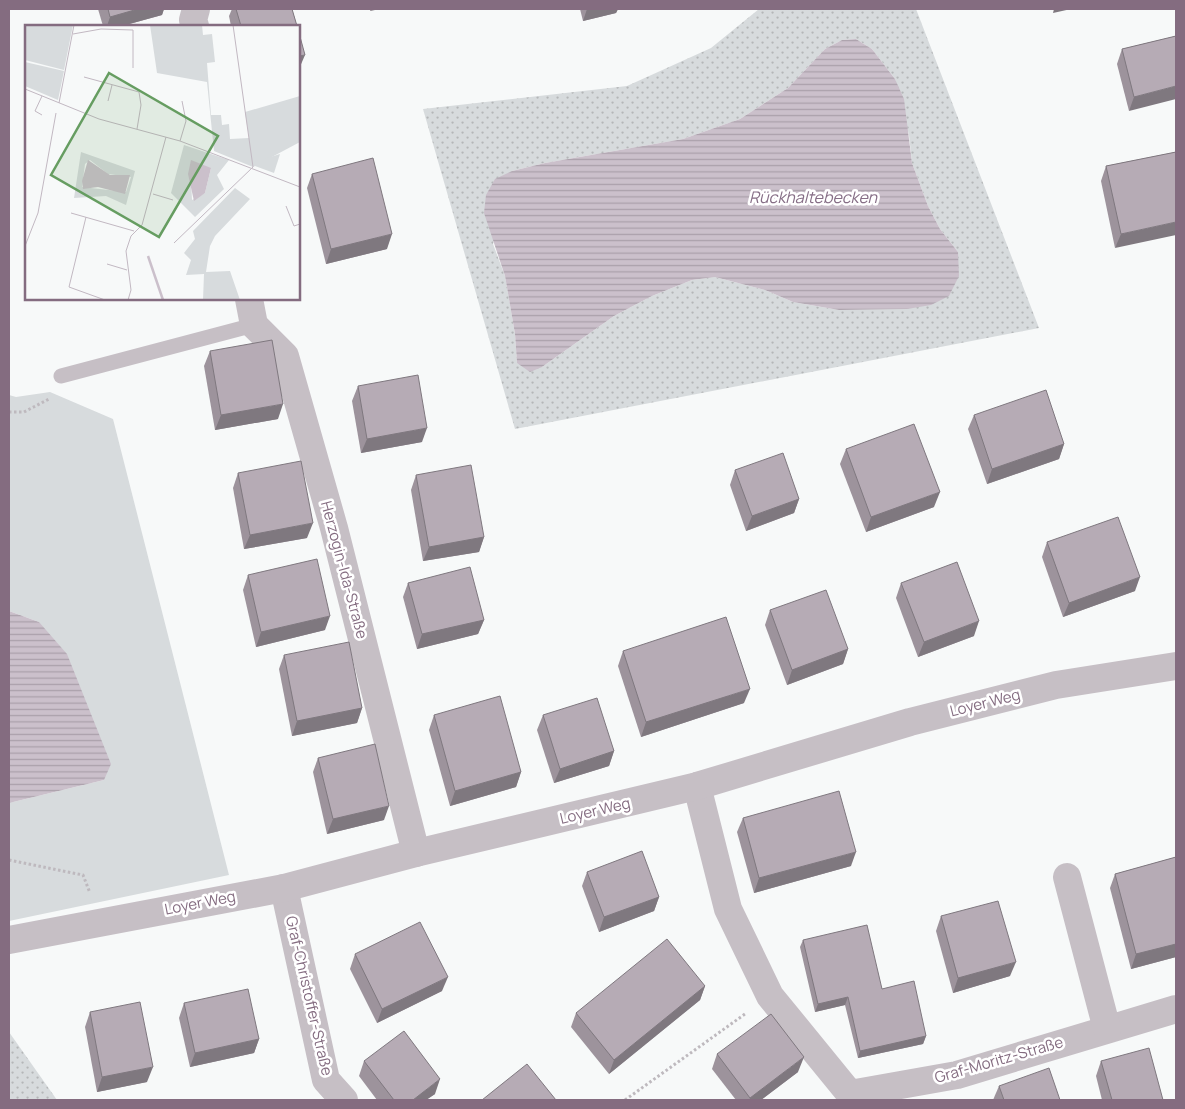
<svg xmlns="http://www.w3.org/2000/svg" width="1185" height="1109" font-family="Manrope,sans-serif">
  <defs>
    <pattern id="grass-dots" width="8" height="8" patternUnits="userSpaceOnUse" patternTransform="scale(1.25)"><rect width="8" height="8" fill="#d7dbdd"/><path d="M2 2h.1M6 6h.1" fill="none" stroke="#b4b6b8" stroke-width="1.8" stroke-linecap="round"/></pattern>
    <pattern id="water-rules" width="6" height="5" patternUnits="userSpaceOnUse" patternTransform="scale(1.25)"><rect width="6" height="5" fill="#cbc0cb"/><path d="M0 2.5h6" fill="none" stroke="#aaa0aa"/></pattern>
  </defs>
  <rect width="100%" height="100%" fill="#f7f9f9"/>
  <g fill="url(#grass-dots)" fill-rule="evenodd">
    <path d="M 759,9 L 916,9 L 1039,328 L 515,429 L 423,109 L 627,86 L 711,48 ZM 856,39 L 872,49 L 895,79 L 909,135 L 912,163 L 928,206 L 940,229 L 958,252 L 907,309 L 839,310 L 793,302 L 765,290 L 715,277 L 692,280 L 652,296 L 614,316 L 542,367 L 517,363 L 515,334 L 505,276 L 493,244 L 512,171 L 545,163 L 683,139 L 740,119 L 788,88 L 825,49 L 842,40 Z"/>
    <path d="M 9,1032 L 57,1100 L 9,1100 Z"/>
  </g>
  <path fill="#d7dbdd" d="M 50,392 L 113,419 L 229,875 L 9,921 L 9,803 L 104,780 L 39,622 L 9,611 L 9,395 L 16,397 Z"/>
  <g fill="url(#water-rules)">
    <path d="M 856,39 L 872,49 L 895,79 L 904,99 L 912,163 L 928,206 L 940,229 L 958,252 L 959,276 L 949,296 L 931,305 L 907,309 L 839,310 L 793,302 L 765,290 L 715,277 L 692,280 L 652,296 L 614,316 L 542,367 L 530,372 L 517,363 L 515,334 L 505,276 L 484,213 L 486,195 L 495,179 L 512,171 L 545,163 L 683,139 L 740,119 L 788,88 L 825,49 L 842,40 Z"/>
    <path d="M 9,611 L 39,622 L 67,654 L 111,764 L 104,780 L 9,803 Z"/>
  </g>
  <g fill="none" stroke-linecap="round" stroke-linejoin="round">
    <g stroke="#beb9be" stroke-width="3" stroke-dasharray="2.5 2.5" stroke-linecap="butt">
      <path d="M 9,412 L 24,412 L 49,399"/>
      <path d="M 9,860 L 83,875 L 90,893"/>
      <path d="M 625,1100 L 745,1014"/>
    </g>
    <path stroke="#c6bfc5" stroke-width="15" d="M 61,376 L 254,325"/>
    <g stroke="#c6bfc5" stroke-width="28">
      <path d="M 195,26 L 193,20 L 196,9"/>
      <path d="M 249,299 L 254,325 L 285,356 L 334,528 L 416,853"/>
      <path d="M 697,786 L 728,909 L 770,996 L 850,1094 L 957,1075 L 1176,1009"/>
      <path d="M 1067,877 L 1107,1029"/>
      <path d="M 284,888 L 326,1080 L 344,1100"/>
      <path d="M 9,940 L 284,888 L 416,853 L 697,786 L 910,722 L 1056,685 L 1176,666"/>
    </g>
  </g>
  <g fill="#9d939c">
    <path d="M 98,9 L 164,9 L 162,15 L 122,26 L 103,26 Z"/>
    <path d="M 232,9 L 292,9 L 297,26 L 231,26 L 229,16 Z"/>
    <path d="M 580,9 L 618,9 L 616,13 L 583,21 Z"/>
    <path d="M 1176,36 L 1129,111 L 1117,64 L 1122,49 Z"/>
    <path d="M 1176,152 L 1115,248 L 1101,181 L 1106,166 Z"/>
    <path d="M 312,174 L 387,249 L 326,264 L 307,188 Z"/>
    <path d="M 210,351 L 278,419 L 215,430 L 204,366 Z"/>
    <path d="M 358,386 L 422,442 L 361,453 L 352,401 Z"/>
    <path d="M 974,415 L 1064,444 L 1059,459 L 987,484 L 968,429 Z"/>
    <path d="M 846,449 L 934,507 L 866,532 L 840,464 Z"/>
    <path d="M 735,470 L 799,499 L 794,513 L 746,531 L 730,485 Z"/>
    <path d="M 238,473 L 307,538 L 244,549 L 233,488 Z"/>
    <path d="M 416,475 L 484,537 L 479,552 L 423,561 L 411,490 Z"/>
    <path d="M 1047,542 L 1135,591 L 1063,617 L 1042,557 Z"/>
    <path d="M 248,575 L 325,630 L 256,647 L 243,590 Z"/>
    <path d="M 408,583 L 484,620 L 478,634 L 417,649 L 403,597 Z"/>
    <path d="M 901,583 L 974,636 L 918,657 L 896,598 Z"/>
    <path d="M 770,610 L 848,649 L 843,664 L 787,685 L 765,625 Z"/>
    <path d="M 623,651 L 744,703 L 641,737 L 618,666 Z"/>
    <path d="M 284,655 L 362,708 L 357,723 L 292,736 L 279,669 Z"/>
    <path d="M 434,715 L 521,772 L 516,787 L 450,806 L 429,730 Z"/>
    <path d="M 543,715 L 614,751 L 609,766 L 554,783 L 537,730 Z"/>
    <path d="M 318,758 L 384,820 L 327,834 L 313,772 Z"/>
    <path d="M 743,818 L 851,866 L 754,893 L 737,832 Z"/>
    <path d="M 1176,857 L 1176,957 L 1131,969 L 1110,888 L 1115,874 Z"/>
    <path d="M 587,872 L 659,897 L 654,911 L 599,932 L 582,886 Z"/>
    <path d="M 941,916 L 1010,976 L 953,993 L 936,931 Z"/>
    <path d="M 803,940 L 882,989 L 926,1036 L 923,1044 L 858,1058 L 845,1005 L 815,1012 L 800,947 Z"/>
    <path d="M 355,954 L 442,991 L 377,1023 L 350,969 Z"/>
    <path d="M 705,986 L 700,1000 L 609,1074 L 571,1027 L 576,1013 Z"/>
    <path d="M 184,1003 L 259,1039 L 254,1053 L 190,1067 L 179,1018 Z"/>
    <path d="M 90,1012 L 147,1082 L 97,1092 L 85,1027 Z"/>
    <path d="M 717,1054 L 798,1072 L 761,1100 L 736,1100 L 712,1069 Z"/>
    <path d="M 364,1061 L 435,1094 L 426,1100 L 377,1100 L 359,1076 Z"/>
    <path d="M 1101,1061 L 1163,1100 L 1102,1100 L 1096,1076 Z"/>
    <path d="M 999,1086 L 1060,1100 L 993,1100 Z"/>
  </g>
  <g fill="#7f787f">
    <path d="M 138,9 L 164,9 L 162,15 L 122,26 L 107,26 L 110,17 Z"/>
    <path d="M 371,9 L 380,9 L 370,11 Z"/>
    <path d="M 587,9 L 618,9 L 616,13 L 583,21 Z"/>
    <path d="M 1054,9 L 1071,9 L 1053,13 Z"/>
    <path d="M 305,55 L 299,69 L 299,70 L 299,56 Z"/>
    <path d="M 1176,86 L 1176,99 L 1129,111 L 1134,97 Z"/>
    <path d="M 1176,222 L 1176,235 L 1115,248 L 1121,234 Z"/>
    <path d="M 392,234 L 387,249 L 326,264 L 331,249 Z"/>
    <path d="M 283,404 L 278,419 L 215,430 L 221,415 Z"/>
    <path d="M 427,428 L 422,442 L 361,453 L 367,439 Z"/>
    <path d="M 1064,444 L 1059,459 L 987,484 L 992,469 Z"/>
    <path d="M 940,492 L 934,507 L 866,532 L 871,517 Z"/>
    <path d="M 799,499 L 794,513 L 746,531 L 752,516 Z"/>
    <path d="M 313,523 L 307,538 L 244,549 L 250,535 Z"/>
    <path d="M 484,537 L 479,552 L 423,561 L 429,547 Z"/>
    <path d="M 1140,577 L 1135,591 L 1063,617 L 1069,603 Z"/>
    <path d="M 330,616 L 325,630 L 256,647 L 261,632 Z"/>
    <path d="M 484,620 L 478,634 L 417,649 L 422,634 Z"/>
    <path d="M 979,621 L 974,636 L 918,657 L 924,642 Z"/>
    <path d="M 848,649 L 843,664 L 787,685 L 792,670 Z"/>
    <path d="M 750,689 L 744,703 L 641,737 L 646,722 Z"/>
    <path d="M 362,708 L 357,723 L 292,736 L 297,721 Z"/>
    <path d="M 614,751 L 609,766 L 554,783 L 560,769 Z"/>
    <path d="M 521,772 L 516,787 L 450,806 L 455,791 Z"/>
    <path d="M 389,806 L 384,820 L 327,834 L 333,819 Z"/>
    <path d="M 856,852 L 851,866 L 754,893 L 759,878 Z"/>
    <path d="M 659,897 L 654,911 L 599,932 L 604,917 Z"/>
    <path d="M 1176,944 L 1176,957 L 1131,969 L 1136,954 Z"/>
    <path d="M 1016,962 L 1010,976 L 953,993 L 958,978 Z"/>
    <path d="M 448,977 L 442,991 L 377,1023 L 382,1009 Z"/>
    <path d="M 705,986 L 700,1000 L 609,1074 L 614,1060 Z"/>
    <path d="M 848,997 L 845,1005 L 815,1012 L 818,1004 Z"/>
    <path d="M 926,1036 L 923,1044 L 858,1058 L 860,1051 Z"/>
    <path d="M 259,1039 L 254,1053 L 190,1067 L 195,1053 Z"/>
    <path d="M 804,1057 L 798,1072 L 761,1100 L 749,1100 L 750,1098 Z"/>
    <path d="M 153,1067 L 147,1082 L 97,1092 L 102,1077 Z"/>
    <path d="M 440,1079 L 435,1094 L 426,1100 L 413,1100 Z"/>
  </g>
  <g fill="#b6abb5" stroke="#7f787f">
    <path d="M 108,9 L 138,9 L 110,17 Z"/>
    <path d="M 236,9 L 292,9 L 297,26 L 241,26 Z"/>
    <path d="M 299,33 L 305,55 L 299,56 Z"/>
    <path d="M 1176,36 L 1176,86 L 1134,97 L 1122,49 Z"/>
    <path d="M 1176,152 L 1176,222 L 1121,234 L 1106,166 Z"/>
    <path d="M 373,158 L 392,234 L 331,249 L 312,174 Z"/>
    <path d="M 272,340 L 283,404 L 221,415 L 210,351 Z"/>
    <path d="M 418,375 L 427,428 L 367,439 L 358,386 Z"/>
    <path d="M 1046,390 L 1064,444 L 992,469 L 974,415 Z"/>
    <path d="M 914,424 L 940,492 L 871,517 L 846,449 Z"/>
    <path d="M 783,453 L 799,499 L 752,516 L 735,470 Z"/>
    <path d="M 301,461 L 313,523 L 250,535 L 238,473 Z"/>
    <path d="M 471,465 L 484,537 L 429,547 L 416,475 Z"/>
    <path d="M 1118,517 L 1140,577 L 1069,603 L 1047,542 Z"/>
    <path d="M 317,559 L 330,616 L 261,632 L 248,575 Z"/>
    <path d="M 957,562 L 979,621 L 924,642 L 901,583 Z"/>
    <path d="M 470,567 L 484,620 L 422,634 L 408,583 Z"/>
    <path d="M 826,590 L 848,649 L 792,670 L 770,610 Z"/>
    <path d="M 726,617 L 750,689 L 646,722 L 623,651 Z"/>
    <path d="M 349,642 L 362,708 L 297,721 L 284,655 Z"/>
    <path d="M 500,696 L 521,772 L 455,791 L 434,715 Z"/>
    <path d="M 597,698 L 614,751 L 560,769 L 543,715 Z"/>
    <path d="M 375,744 L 389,806 L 333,819 L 318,758 Z"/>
    <path d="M 839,791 L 856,852 L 759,878 L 743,818 Z"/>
    <path d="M 642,851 L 659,897 L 604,917 L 587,872 Z"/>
    <path d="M 1176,857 L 1176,944 L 1136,954 L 1115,874 Z"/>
    <path d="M 998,901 L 1016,962 L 958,978 L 941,916 Z"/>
    <path d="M 420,922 L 448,977 L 382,1009 L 355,954 Z"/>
    <path d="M 867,925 L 882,989 L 914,981 L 926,1036 L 860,1051 L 848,997 L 818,1004 L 803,940 Z"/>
    <path d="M 667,939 L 705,986 L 614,1060 L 576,1013 Z"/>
    <path d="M 248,989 L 259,1039 L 195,1053 L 184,1003 Z"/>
    <path d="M 140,1002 L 153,1067 L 102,1077 L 90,1012 Z"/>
    <path d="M 771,1014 L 804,1057 L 750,1098 L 717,1054 Z"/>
    <path d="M 404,1031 L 440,1079 L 413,1100 L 394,1100 L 364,1061 Z"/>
    <path d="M 1149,1048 L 1163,1100 L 1112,1100 L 1101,1061 Z"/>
    <path d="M 527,1064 L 556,1100 L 482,1100 Z"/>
    <path d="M 1049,1068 L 1060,1100 L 1004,1100 L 999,1086 Z"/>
  </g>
  <g text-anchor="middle" stroke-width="5" stroke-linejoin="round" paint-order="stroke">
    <g font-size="15" fill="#846c80" stroke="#fff">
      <text transform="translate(344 570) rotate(75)" y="5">Herzogin-Ida-Straße</text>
      <text transform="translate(985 703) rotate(-14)" y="5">Loyer Weg</text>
      <text transform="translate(595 811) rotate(-13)" y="5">Loyer Weg</text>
      <text transform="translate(200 903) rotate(-11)" y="5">Loyer Weg</text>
      <text transform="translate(309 996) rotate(77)" y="5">Graf-Christoffer-Straße</text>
      <text transform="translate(999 1060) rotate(-16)" y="5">Graf-Moritz-Straße</text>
    </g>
    <g font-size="16" font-style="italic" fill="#866e86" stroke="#fff">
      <text x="813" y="203">Rückhaltebecken</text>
    </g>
  </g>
  <g transform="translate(25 25)">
    <rect width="275" height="275" fill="#f7f9f9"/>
    <path d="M 0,0 L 48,0 L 39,45 L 0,35 ZM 125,0 L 177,0 L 178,10 L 187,9 L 190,37 L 182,38 L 186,90 L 196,90 L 197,100 L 204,99 L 205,114 L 224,113 L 220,87 L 275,71 L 275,117 L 228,142 L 189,126 L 182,57 L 132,48 ZM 0,37 L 39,46 L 33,75 L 0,61 ZM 56,127 L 110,146 L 101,180 L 81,171 L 49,173 ZM 65,135 L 83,149 L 106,152 L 101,167 L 57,162 L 60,139 ZM 210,163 L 225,174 L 190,211 L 185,221 L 181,247 L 205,246 L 215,275 L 178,275 L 179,249 L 161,250 L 166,235 L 159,228 L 170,214 L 168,206 Z" fill="#d7dbdd" fill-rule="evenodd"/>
    <path d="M 255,129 L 249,148 L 230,141 L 229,137 Z" fill="#d7dbdd"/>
    <path d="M 159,120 L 204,135 L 192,150 L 199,164 L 170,192 L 146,168 ZM 186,143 L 180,168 L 167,175 L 166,156 Z" fill="#d7dbdd" fill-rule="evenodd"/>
    <path d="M 63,135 L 85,150 L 105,150 L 100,169 L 73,162 L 58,164 L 57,156 ZM 166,135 L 186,143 L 180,168 L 169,176 L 163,149 Z" fill="#cbc0cb"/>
    <path fill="none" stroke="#cbc0cb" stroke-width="2.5" d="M 123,231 L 138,275"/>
    <path fill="none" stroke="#c2b8c2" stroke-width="1" d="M 208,0 L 228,142M 48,9 L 76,4 L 108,5 L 108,43M 59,52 L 114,67 L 116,80 L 112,104M 0,64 L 74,94 L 155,116 L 275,162M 17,71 L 10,86 L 17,90M 83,76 L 87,60M 34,78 L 49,0M 155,116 L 161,96 L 157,76M 128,169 L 148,175M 261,181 L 269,201 L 275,199M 46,188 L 109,206M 61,192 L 44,262 L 80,275M 149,218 L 228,142M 0,221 L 13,188 L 31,88M 82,239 L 102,245M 103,275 L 106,265 L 101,226 L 106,211 L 117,200 L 141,112"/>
    <path fill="#669d61" fill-opacity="0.15" stroke="#669d61" stroke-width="2.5" d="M 84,48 L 193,111 L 134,212 L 26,150 Z"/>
    <rect width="275" height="275" fill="none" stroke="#846c80" stroke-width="2.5"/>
  </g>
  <rect width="1185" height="1109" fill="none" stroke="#846c80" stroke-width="20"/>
</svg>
